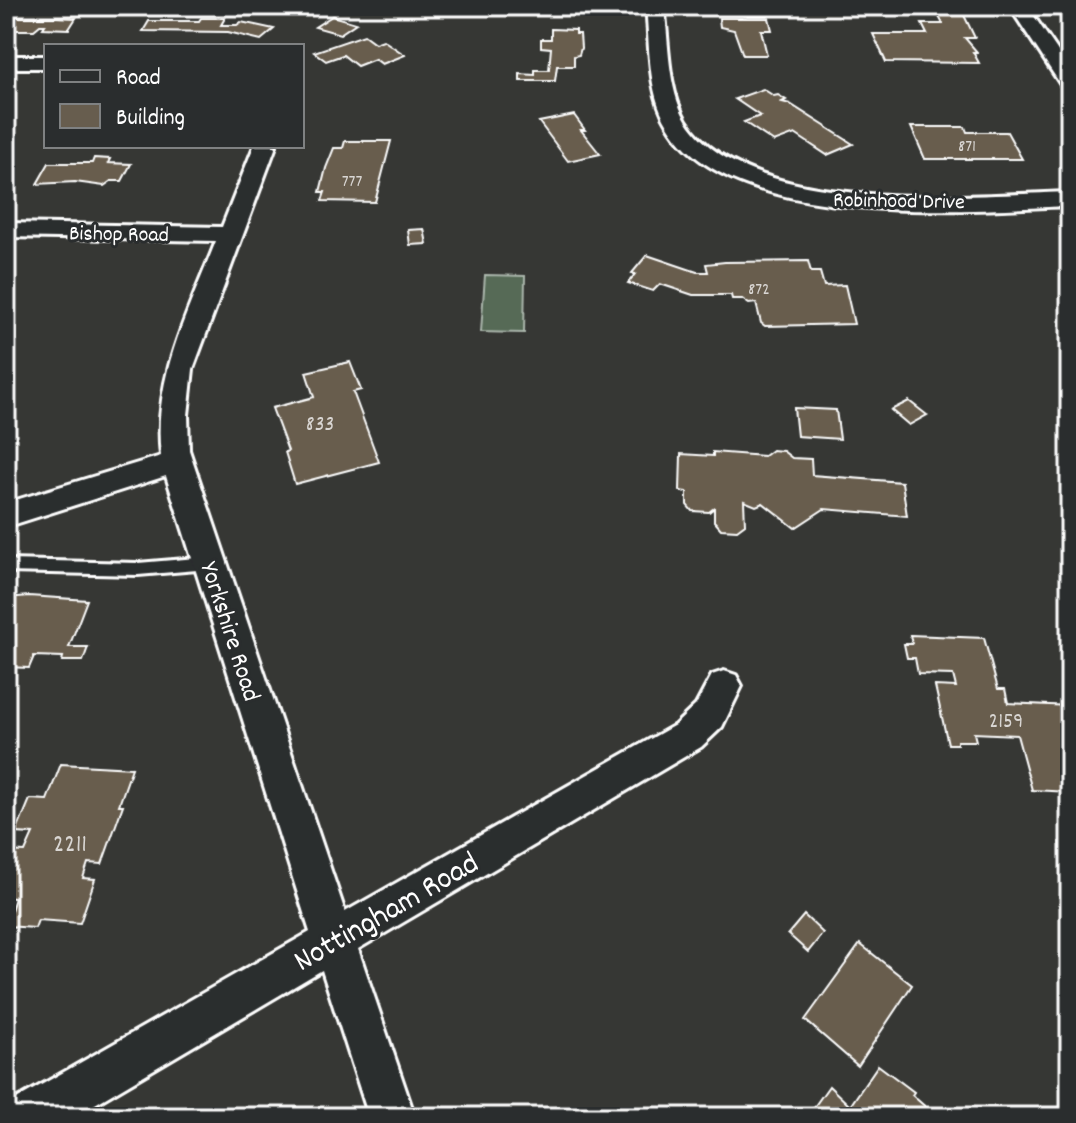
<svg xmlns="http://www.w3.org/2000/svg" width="1076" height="1123" font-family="Dekko,sans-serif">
  <rect width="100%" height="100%" fill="#363734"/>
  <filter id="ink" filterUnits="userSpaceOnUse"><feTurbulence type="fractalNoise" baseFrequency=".0125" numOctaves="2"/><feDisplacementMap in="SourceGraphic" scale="16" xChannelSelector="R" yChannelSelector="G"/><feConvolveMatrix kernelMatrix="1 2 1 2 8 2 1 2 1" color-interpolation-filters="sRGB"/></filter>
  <g filter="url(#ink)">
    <path fill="#566b57" stroke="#aab5ab" stroke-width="2" d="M 485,275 L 525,276 L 524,333 L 481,332 Z"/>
    <g fill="#675d4e" stroke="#fff" stroke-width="2">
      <path d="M 937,13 L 963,13 L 975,38 L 965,38 L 977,52 L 973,52 L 979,63 L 886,62 L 873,34 L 927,34 L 922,24 L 943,24 Z"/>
      <path d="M 332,16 L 356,23 L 340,34 L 315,27 Z"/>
      <path d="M 6,17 L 56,17 L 76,18 L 69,29 L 43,28 L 45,25 L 40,25 L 34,30 L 13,30 L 6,28 Z"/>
      <path d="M 201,18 L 225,18 L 221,25 L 237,25 L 241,22 L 274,29 L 261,40 L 228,32 L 143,31 L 149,21 L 199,21 Z"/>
      <path d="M 719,18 L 769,18 L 772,30 L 761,30 L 767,55 L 743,55 L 734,30 L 720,27 Z"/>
      <path d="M 551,29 L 576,30 L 576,34 L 580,34 L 581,48 L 579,55 L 574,56 L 574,66 L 557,66 L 555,81 L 520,81 L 520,74 L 535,75 L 535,70 L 549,70 L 551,48 L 541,47 L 541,39 L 551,39 Z"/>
      <path d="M 364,35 L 375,43 L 383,40 L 405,55 L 382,64 L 375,59 L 357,66 L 343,55 L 326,61 L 314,52 Z"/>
      <path d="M 763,89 L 774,96 L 778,95 L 786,100 L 782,102 L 790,104 L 853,144 L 827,155 L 795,134 L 774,142 L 744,122 L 760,116 L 735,99 Z"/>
      <path d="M 574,115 L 585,130 L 581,130 L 600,154 L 568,161 L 539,122 Z"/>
      <path d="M 911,127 L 965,127 L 967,132 L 1007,132 L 1022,159 L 925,159 Z"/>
      <path d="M 345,141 L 391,141 L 375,202 L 322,201 L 325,192 L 320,192 L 326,168 L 334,148 L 343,148 Z"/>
      <path d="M 94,158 L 110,159 L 108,163 L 131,164 L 122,181 L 111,181 L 104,186 L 75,182 L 37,184 L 49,163 L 92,163 Z"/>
      <path d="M 424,229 L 427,244 L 410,245 L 408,230 Z"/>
      <path d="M 647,255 L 697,272 L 708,272 L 706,264 L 725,262 L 808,261 L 811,272 L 820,272 L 824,286 L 845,285 L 854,324 L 765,326 L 761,323 L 756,303 L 749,304 L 742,299 L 732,299 L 731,295 L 693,295 L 660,284 L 653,291 L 628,283 L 635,274 L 632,273 Z"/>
      <path d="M 350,362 L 361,390 L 353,392 L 379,462 L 295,484 L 285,452 L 288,451 L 272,408 L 314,397 L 306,372 Z"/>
      <path d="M 909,401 L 927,415 L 909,425 L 891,410 Z"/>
      <path d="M 794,408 L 836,410 L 840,439 L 797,436 Z"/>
      <path d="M 772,450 L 783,451 L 792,458 L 811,459 L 812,475 L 902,482 L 907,516 L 824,509 L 795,528 L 763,503 L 756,506 L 744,501 L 745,524 L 737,530 L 721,529 L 714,521 L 714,508 L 709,512 L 692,511 L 687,505 L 687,492 L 680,491 L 681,454 L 713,456 L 713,452 L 764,456 Z"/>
      <path d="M 29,596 L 87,600 L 69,647 L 88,647 L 83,661 L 62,661 L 63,657 L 34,656 L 29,668 L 6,667 L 6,598 Z"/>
      <path d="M 910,635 L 984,638 L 998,689 L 1005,689 L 1008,703 L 1070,706 L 1070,792 L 1032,790 L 1017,735 L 974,733 L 976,741 L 957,741 L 957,744 L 948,744 L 935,686 L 956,687 L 953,675 L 918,674 L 915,658 L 907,658 L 904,644 L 912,644 Z"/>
      <path d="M 61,764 L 132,768 L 119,805 L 123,805 L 102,864 L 88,863 L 83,878 L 95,879 L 80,923 L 38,920 L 35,928 L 6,926 L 15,898 L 6,897 L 6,851 L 25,852 L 33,834 L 16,833 L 30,799 L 47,800 Z"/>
      <path d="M 804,915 L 823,933 L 808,952 L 788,934 Z"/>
      <path d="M 860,944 L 912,985 L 858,1066 L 805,1020 Z"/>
      <path d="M 878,1065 L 914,1092 L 912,1095 L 937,1117 L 807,1117 L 829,1086 L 850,1106 Z"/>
    </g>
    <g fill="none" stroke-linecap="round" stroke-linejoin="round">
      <g stroke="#fff" stroke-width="6">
        <path id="service" d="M 209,557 L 215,559 L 217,563 L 215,567 L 209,569 L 138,575 L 6,572 L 6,560 L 138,563 Z"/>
      </g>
      <g stroke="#fff" stroke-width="6">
        <g id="minor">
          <path d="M 646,6 L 664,6 C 669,41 667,89 686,120 C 746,217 971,195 1070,192 L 1070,206 C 965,210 730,231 668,125 C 647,91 650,44 646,6 Z"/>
          <path d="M 1009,6 L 1027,6 L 1070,69 L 1070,90 L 1063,88 Z"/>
          <rect x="6" y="56" width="40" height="12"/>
          <path d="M 254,146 L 276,146 L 193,369 L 188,415 L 189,450 L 345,912 L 675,725 L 696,705 L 712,675 L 724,671 L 736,675 L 742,686 L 722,727 L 701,747 L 358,949 L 415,1117 L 369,1117 L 322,970 L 73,1117 L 6,1117 L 13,1101 L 310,932 L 166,476 L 6,527 L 6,503 L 161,456 C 152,379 189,311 216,241 L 6,237 L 6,223 L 222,227 Z"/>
        </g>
      </g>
      <use href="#service" fill="#2a2d2e" fill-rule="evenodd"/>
      <use href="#minor" fill="#2a2d2e" fill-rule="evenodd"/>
    </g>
  </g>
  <g text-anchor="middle" stroke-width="6" stroke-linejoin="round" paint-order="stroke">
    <g font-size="18" fill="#d9d6d3">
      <text x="967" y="151">871</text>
      <text x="352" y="186">777</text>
      <text x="759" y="294">872</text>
    </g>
    <g font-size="22" fill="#fff" stroke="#2a2d2e">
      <text transform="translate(899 199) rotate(1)" y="8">Robinhood Drive</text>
      <text transform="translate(119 232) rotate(1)" y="8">Bishop Road</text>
    </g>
    <g font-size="22" fill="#d9d6d3">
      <text x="320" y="430">833</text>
      <text x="1006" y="727">2159</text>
    </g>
    <g font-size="26" fill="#fff" stroke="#2a2d2e">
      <text transform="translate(232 631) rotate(72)" y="9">Yorkshire Road</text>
    </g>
    <g font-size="26" fill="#d9d6d3">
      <text x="70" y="851">2211</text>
    </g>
    <g font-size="32" fill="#fff" stroke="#2a2d2e">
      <text transform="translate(385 910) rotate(-30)" y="11">Nottingham Road</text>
    </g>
  </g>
  <rect width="1076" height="1123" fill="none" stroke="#2a2d2e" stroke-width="32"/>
  <rect x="16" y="16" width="1044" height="1091" fill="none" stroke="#fff" stroke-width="3" filter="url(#ink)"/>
  <rect x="44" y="44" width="260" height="104" fill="#2a2d2e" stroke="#7f8182" stroke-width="2"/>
  <rect x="60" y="70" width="40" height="12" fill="#2a2d2e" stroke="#7f8182" stroke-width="2"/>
  <text x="116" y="84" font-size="24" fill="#ffffff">Road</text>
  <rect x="60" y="104" width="40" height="24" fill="#675d4e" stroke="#7f8182" stroke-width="2"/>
  <text x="116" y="124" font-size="24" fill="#ffffff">Building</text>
</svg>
